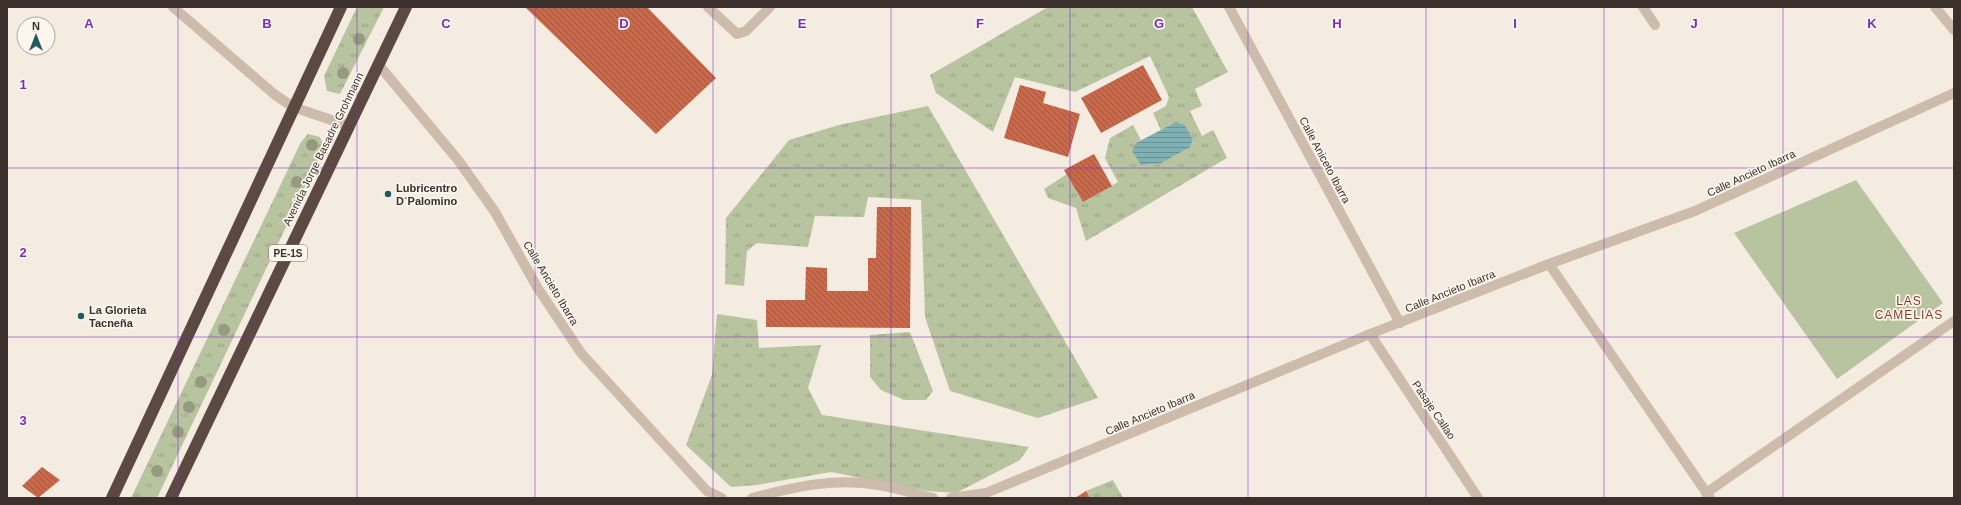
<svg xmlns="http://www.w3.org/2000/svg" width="1961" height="505" font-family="Helvetica,sans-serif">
  <defs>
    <pattern id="grass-tufts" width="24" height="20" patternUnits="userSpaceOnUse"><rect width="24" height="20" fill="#b8c4a0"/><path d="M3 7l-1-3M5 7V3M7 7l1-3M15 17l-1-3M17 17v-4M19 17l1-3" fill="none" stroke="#97a083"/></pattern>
    <pattern id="water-rules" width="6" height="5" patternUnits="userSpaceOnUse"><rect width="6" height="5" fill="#7fb0b2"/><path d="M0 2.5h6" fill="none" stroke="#699091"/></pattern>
    <pattern id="building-back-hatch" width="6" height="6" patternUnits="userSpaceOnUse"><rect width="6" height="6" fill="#c8694b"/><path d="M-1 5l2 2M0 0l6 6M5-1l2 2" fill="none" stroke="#a4573f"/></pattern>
  </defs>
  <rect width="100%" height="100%" fill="#f4ebe1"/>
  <g fill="url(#grass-tufts)">
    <path d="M 357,7 L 384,7 L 340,94 L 327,91 L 324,76 Z"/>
    <path d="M 1048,7 L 1192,7 L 1228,72 L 1195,89 L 1202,106 L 1190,111 L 1202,136 L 1213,130 L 1227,158 L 1086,241 L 1076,208 L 1048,198 L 1044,189 L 1067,174 L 1083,202 L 1118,182 L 1105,158 L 1110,138 L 1133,125 L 1141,140 L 1136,143 L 1190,147 L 1193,139 L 1185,125 L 1176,122 L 1161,130 L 1153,113 L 1166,106 L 1169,97 L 1150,56 L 1075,92 L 1015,77 L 993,132 L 936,93 L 930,75 Z"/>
    <path d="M 928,106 L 1098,398 L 1038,418 L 950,391 L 925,317 L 921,200 L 868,197 L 864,217 L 815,216 L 808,247 L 757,243 L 747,251 L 744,286 L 725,284 L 726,218 L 789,140 L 839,125 Z"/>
    <path d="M 308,134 L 320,137 L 324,147 L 157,498 L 131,498 L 301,142 Z"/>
    <path d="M 717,314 L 757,320 L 759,348 L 821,345 L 808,388 L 822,415 L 1029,447 L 1020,460 L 956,493 L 928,491 L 831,472 L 757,485 L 731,487 L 686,445 L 712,375 Z"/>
    <path d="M 910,332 L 933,391 L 926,400 L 904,400 L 881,390 L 870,377 L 870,335 Z"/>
    <path d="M 1113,480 L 1123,498 L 1090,498 L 1086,491 Z"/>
  </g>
  <path fill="#b8c4a0" d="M 1856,180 L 1943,303 L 1837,379 L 1734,233 Z"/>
  <path fill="url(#water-rules)" d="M 1176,122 L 1185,125 L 1193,139 L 1190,147 L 1161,163 L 1141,165 L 1132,151 L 1136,143 Z"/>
  <g fill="url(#building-back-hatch)">
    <path d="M 525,7 L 647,7 L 716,78 L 656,134 Z"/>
    <path d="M 1143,65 L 1162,100 L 1101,133 L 1081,98 Z"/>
    <path d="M 1020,85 L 1046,92 L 1043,103 L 1080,114 L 1068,157 L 1004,138 Z"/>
    <path d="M 1094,154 L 1112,186 L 1083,202 L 1064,170 Z"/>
    <path d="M 877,207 L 911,207 L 910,328 L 766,327 L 766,300 L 805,300 L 806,267 L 827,268 L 827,291 L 868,291 L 868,258 L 876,258 Z"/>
    <path d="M 42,467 L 60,480 L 38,498 L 22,486 Z"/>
    <path d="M 1086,491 L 1090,498 L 1075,498 Z"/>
  </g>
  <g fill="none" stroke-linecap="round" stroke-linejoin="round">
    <g stroke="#cdbbac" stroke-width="10">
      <path d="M 708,7 L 737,34 L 746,31 L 770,7"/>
      <path d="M 1370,334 L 1478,498"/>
    </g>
    <g stroke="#cdbbac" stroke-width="10">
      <path d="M 173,7 L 274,94 L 293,107 L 349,126"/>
      <path d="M 1229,7 L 1400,323"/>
      <path d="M 1643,7 L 1655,25"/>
      <path d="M 1935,7 L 1954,30"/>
      <path d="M 378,64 L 458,160 L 495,212 L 537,287 L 581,353 L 707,491 L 722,498"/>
      <path d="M 1549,264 L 1710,498"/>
      <path d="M 1706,493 L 1954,321"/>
      <path d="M 752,498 C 794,487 836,477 879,485 C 897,488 915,494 933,498"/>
      <path d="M 951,498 L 986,493 L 1370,334 L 1549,264 L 1695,211 L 1954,93"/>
    </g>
    <g stroke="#5c4a42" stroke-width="12">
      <path d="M 112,498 L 341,7"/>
      <path d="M 171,498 L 406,7"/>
    </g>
  </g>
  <g fill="#969b7f">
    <circle cx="359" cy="39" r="6"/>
    <circle cx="343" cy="73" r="6"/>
    <circle cx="312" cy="145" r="6"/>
    <circle cx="297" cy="182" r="6"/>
    <circle cx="224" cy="330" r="6"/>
    <circle cx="201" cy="382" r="6"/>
    <circle cx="189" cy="407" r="6"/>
    <circle cx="178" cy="432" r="6"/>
    <circle cx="157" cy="471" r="6"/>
  </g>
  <path fill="none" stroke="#7b2cbf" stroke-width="1" stroke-opacity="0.55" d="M 178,7 L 178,498M 357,7 L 357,498M 535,7 L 535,498M 713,7 L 713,498M 891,7 L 891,498M 1070,7 L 1070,498M 1248,7 L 1248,498M 1426,7 L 1426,498M 1604,7 L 1604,498M 1783,7 L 1783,498M 7,168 L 1954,168M 7,337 L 1954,337"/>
  <g fill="#1f5a5e" stroke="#fbf5ee" stroke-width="1.5">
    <circle cx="388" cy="194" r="4"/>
    <circle cx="81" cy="316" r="4"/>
  </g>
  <g text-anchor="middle" stroke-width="3.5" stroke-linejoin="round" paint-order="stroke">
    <rect fill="#fbf5ee" stroke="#756b66" stroke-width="1" x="269" y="245" width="38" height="16" rx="3"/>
    <g font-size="10" font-weight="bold" fill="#3b302b">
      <text x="288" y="257">PE-1S</text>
    </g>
    <g font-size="11" fill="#3b302b" stroke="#fbf5ee">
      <text transform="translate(323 149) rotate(-64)" y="4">Avenida Jorge Basadre Grohmann</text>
      <text transform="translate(1325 160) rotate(62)" y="4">Calle Aniceto Ibarra</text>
      <text transform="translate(1751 173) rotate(-25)" y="4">Calle Ancieto Ibarra</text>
      <text transform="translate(551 283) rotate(59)" y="4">Calle Ancieto Ibarra</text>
      <text transform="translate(1450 291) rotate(-22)" y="4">Calle Ancieto Ibarra</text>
      <text transform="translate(1434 410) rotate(56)" y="4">Pasaje Callao</text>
      <text transform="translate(1150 413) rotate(-23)" y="4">Calle Ancieto Ibarra</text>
    </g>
    <g font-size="11" font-weight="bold" fill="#3b302b" stroke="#fbf5ee" text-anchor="start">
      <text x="396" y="192">Lubricentro<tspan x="396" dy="13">D´Palomino</tspan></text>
      <text x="89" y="314">La Glorieta<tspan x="89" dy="13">Tacneña</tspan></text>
    </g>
    <g font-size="12" letter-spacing="1" fill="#8c3b22" stroke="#fbf5ee">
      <text x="1909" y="305">LAS<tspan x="1909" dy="14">CAMELIAS</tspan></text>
    </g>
  </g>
  <g font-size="13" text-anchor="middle" font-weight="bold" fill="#7b2cbf" stroke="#fbf5ee" stroke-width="3.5" stroke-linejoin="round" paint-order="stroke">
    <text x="89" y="28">A</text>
    <text x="267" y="28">B</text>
    <text x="446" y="28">C</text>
    <text x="624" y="28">D</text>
    <text x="802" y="28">E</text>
    <text x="980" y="28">F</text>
    <text x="1159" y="28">G</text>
    <text x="1337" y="28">H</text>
    <text x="1515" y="28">I</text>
    <text x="1694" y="28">J</text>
    <text x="1872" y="28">K</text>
    <text x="23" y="89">1</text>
    <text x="23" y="257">2</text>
    <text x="23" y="425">3</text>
  </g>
  <rect width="1961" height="505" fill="none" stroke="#3b302b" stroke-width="16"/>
  <g transform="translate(36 36)"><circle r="19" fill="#fbf5ee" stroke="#aea6a0"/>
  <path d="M0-3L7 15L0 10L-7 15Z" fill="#1f5a5e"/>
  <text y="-6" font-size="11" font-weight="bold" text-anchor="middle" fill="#3b302b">N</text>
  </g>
</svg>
